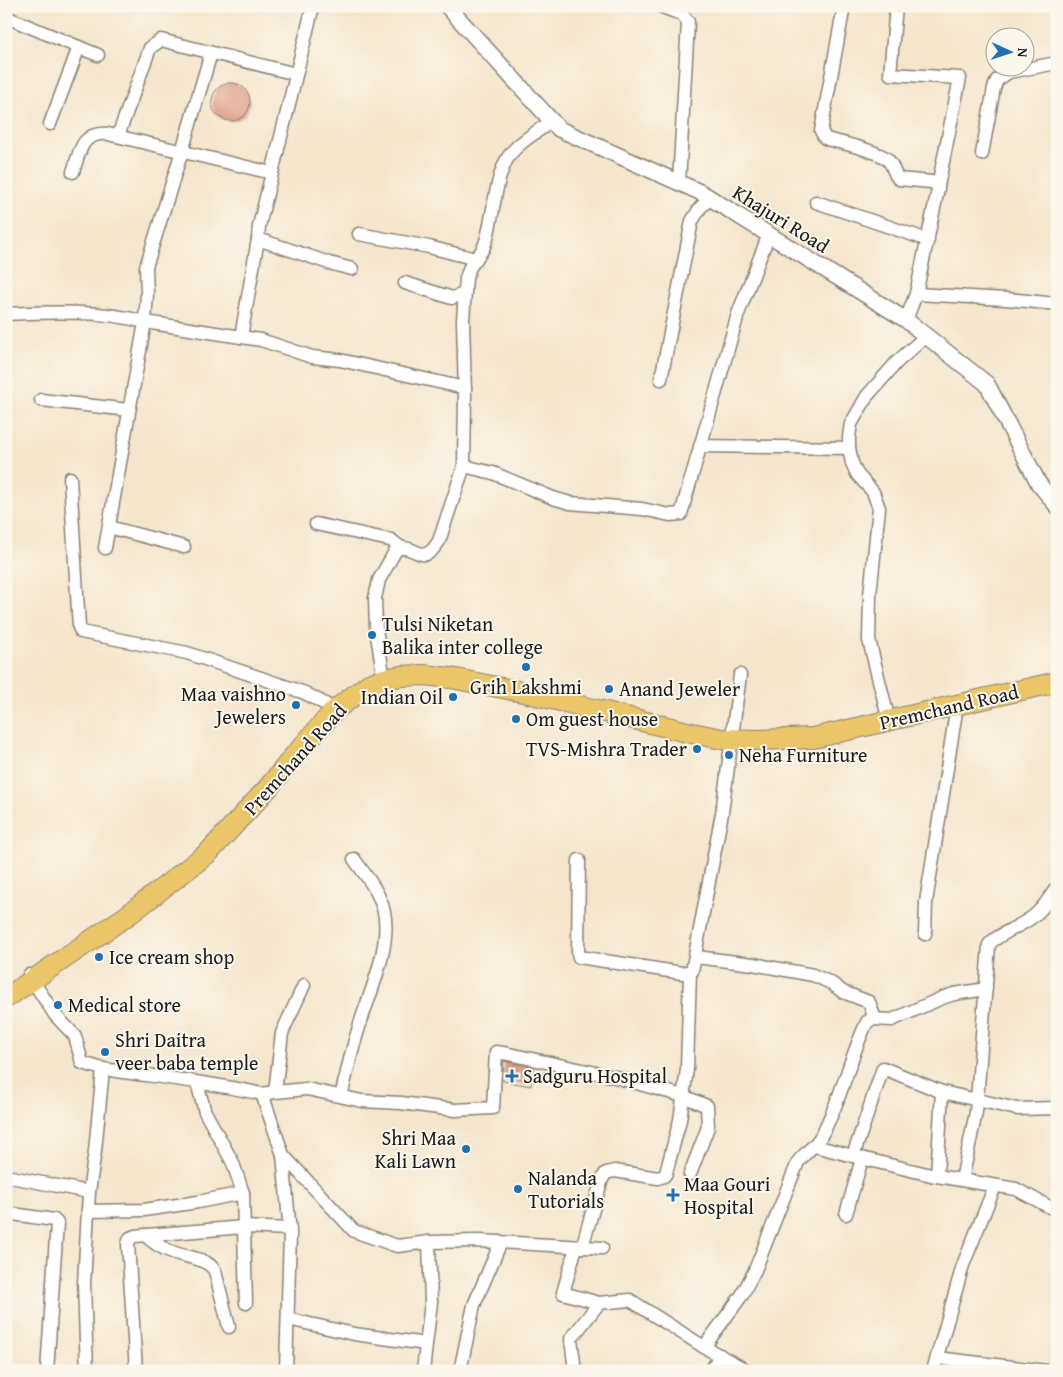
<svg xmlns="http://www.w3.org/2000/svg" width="1063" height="1377" font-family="'Gentium Book Plus',serif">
  <rect width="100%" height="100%" fill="#fbf7ec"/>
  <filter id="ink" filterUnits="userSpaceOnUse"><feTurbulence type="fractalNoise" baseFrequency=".02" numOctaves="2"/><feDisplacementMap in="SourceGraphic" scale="10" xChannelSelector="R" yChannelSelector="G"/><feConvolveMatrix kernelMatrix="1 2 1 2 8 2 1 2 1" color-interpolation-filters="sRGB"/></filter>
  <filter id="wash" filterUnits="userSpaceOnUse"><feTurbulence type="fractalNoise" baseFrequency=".0096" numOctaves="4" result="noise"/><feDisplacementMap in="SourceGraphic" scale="20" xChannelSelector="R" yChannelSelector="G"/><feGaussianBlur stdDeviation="1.12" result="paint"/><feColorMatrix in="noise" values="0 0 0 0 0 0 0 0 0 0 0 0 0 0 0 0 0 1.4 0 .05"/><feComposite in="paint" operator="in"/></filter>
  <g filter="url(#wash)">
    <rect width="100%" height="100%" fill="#f5e5cc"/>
    <g id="blocks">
      <g fill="#db967f">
        <circle cx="231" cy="102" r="19"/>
        <path d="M 504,1061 L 534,1068 L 531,1086 L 503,1081 Z"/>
      </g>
    </g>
  </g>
  <g filter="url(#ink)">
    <use href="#blocks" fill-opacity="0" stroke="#888074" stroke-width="1"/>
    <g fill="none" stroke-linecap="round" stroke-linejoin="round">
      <g stroke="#888074" stroke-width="15">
        <g id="minor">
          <path d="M 313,6 L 259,226 L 258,239 L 329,263 L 352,269"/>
          <path d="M 660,6 L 683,15 L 688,22 L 679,183"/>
          <path d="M 844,6 L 821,131 L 825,138 L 830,140 C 843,143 877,151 887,159 C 894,165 893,174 899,179 L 931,182 L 937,184 L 938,189 L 916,294"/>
          <path d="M 896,6 L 890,74 L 960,78 L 938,186"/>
          <path d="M 6,17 L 98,55"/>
          <path d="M 50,124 L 79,47"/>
          <path d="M 118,136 L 150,48 L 161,40 L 296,74"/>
          <path d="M 982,154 L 994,88 L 997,80 L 1009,72 L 1057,63"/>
          <path d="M 73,172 C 80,151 81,132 108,134 L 272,173"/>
          <path d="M 816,202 L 928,240"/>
          <path d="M 359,234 L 429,247 L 476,259"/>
          <path d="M 405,283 L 452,298 L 464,294"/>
          <path d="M 6,314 C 52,312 101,310 145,322 L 261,340 L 312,357 L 340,360 L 465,388"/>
          <path d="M 906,320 L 916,294 L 1006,299 L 1057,304"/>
          <path d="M 241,337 L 258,239"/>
          <path d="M 661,379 L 692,221 L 700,208 L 710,198"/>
          <path d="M 41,400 L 129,410"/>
          <path d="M 700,446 L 849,448"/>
          <path d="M 464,466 L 493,473 L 553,498 L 570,503 L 642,509 L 670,515 L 681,514 L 738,314 L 769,234"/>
          <path d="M 70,478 L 79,627 L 81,632 L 187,653 L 305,693 L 327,705"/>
          <path d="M 316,524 L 385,539 L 391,540 L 400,547"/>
          <path d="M 109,527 L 184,547"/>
          <path d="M 105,548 L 145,322 L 147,294 L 146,267 L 182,151 L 211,53"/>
          <path d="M 384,679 L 376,629 L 375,598 L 379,580 L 397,548 C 419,545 422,568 439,541 L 464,466 L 465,396 L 463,320 L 466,278 L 470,267 L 483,249 L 486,241 C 494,216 495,171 512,152 C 523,139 539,131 552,121"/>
          <path d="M 889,721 L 869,640 L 870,595 L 879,508 L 873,492 L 857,474 L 852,463 L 849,448 L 849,437 L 851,424 L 867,396 L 897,362 L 927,335"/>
          <path d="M 579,860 L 578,953 L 579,957 L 682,973 L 692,971 L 722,813 L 740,675"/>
          <path d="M 925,934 L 926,902 L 957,705"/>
          <path d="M 696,957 L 753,964 L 813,975 L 831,983 L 843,992 L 869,1002 L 875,1019"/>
          <path d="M 29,975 L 55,1015 L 75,1036 L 82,1063 L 103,1069 L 95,1151 L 89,1192 L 84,1284 L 87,1371"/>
          <path d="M 103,1069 C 156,1077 210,1082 262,1094 L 283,1155 L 354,1231 L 397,1246 L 429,1242 L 480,1241 L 602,1248"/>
          <path d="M 197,1083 L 205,1112 L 233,1163 L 243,1193 L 246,1303"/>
          <path d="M 275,1092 L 282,1033 L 304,985"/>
          <path d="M 262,1094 L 275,1092 L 307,1089 L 362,1101 L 401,1103 L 455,1110 L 493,1108 L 496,1052 L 509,1054 L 615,1077 L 683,1096 L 707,1106 L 708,1127 L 690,1174"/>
          <path d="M 341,1096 C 346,1077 350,1057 356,1037 C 366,1000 392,950 384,912 C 380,892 366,876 354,859"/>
          <path d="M 1057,1108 L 1017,1109 L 942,1092 L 883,1068 L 853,1156 L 931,1175 L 1016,1189 L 1057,1211"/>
          <path d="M 815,1146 L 853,1156"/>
          <path d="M 283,1155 L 290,1233 L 286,1371"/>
          <path d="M 6,1176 L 89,1192"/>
          <path d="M 937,1176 L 942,1092"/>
          <path d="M 962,1180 L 976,1112 L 989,945 C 994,936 1024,925 1035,915 C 1044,908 1050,897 1057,887"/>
          <path d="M 88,1211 L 144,1210 L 198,1202 L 243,1193"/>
          <path d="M 6,1213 L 54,1220 L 57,1223 L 47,1371"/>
          <path d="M 846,1214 L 862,1159"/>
          <path d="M 145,1235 C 154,1244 163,1249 175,1253 C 189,1258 207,1258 215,1271 L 229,1327"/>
          <path d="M 576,1247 L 563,1293 L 599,1303"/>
          <path d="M 582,1247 L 602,1179 L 606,1173 L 615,1171 L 658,1178 L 664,1176 L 666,1173 L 680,1120 L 687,1069 L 690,973"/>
          <path d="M 288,1319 L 354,1334 L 426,1344"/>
          <path d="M 704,1347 L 742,1295 L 755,1270 L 798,1162 C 805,1152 815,1147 821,1136 C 841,1101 849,1059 867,1022 L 872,1019 L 892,1020 L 942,998 L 954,994 L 986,989"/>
          <path d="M 937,1358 L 1046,1371"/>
          <path d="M 136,1371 L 128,1244 L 130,1238 L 135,1236 L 244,1227 L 290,1229"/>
          <path d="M 423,1371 L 431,1302 L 429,1242"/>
          <path d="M 460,1371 L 474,1305 L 501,1242"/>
          <path d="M 575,1371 L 571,1339 L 599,1303 L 630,1300 L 704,1347 L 748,1371"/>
          <path d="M 711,1371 L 720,1355"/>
          <path d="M 933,1371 L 963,1265 L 995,1186"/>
        </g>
      </g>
      <g stroke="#888074" stroke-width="18">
        <path id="tertiary" d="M 447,6 L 559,129 L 702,193 L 906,320 L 987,384 L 1039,484 L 1057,506"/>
      </g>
      <g stroke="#888074" stroke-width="22">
        <path id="trunk" d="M 6,998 L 128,915 L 208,853 L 268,788 L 294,756 L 335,710 L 369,684 L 384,679 L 401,676 L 424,675 L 451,678 L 528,693 L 687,732 L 722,739 L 756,740 L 813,738 L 1057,682"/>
      </g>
      <use href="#minor" stroke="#fff" stroke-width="12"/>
      <use href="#tertiary" stroke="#fff" stroke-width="15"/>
      <use href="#trunk" stroke="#ebc669" stroke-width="20"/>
    </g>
  </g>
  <g fill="#1f6fb2" stroke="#fbf7ec" stroke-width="2">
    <circle cx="372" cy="635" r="5"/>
    <circle cx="526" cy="667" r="5"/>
    <circle cx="609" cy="689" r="5"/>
    <circle cx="453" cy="697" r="5"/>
    <circle cx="296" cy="705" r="5"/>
    <circle cx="516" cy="719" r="5"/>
    <circle cx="697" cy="749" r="5"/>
    <circle cx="729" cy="755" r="5"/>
    <circle cx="99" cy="957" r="5"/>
    <circle cx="58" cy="1005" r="5"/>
    <circle cx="105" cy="1052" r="5"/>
    <path d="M509.5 1068.5h5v5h5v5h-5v5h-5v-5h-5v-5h5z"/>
    <circle cx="466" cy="1149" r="5"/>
    <circle cx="518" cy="1189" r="5"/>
    <path d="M670.5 1187.5h5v5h5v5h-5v5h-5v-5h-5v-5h5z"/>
  </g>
  <g text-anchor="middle" stroke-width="4" stroke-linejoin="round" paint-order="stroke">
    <g font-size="20" fill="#1c1c1c" stroke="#fbf7ec">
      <text transform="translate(781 219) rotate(32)" y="7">Khajuri Road</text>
      <text transform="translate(949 707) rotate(-13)" y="7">Premchand Road</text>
      <text transform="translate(295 759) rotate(-48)" y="7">Premchand Road</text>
    </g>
    <g font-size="20" fill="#1c1c1c" stroke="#fbf7ec" text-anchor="start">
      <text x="382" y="631">Tulsi Niketan<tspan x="382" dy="23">Balika inter college</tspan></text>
      <text x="526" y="694" text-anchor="middle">Grih Lakshmi</text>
      <text x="619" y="696">Anand Jeweler</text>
      <text x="286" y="701" text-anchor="end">Maa vaishno<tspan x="286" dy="23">Jewelers</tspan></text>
      <text x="443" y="704" text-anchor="end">Indian Oil</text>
      <text x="526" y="726">Om guest house</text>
      <text x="687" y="756" text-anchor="end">TVS-Mishra Trader</text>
      <text x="739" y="762">Neha Furniture</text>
      <text x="109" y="964">Ice cream shop</text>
      <text x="68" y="1012">Medical store</text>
      <text x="115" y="1047">Shri Daitra<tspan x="115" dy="23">veer baba temple</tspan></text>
      <text x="523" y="1083">Sadguru Hospital</text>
      <text x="456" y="1145" text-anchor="end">Shri Maa<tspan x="456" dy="23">Kali Lawn</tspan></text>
      <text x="528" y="1185">Nalanda<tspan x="528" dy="23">Tutorials</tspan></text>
      <text x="684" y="1191">Maa Gouri<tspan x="684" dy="23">Hospital</tspan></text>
    </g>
  </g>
  <rect width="1063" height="1377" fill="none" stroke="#fbf7ec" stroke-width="25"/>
  <g transform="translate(1010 52) rotate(93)"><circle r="24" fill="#fbf7ec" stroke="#a29f99"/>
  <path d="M0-4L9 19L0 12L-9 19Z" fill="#1f6fb2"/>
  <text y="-8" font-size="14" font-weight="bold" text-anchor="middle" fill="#1c1c1c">N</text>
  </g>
</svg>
